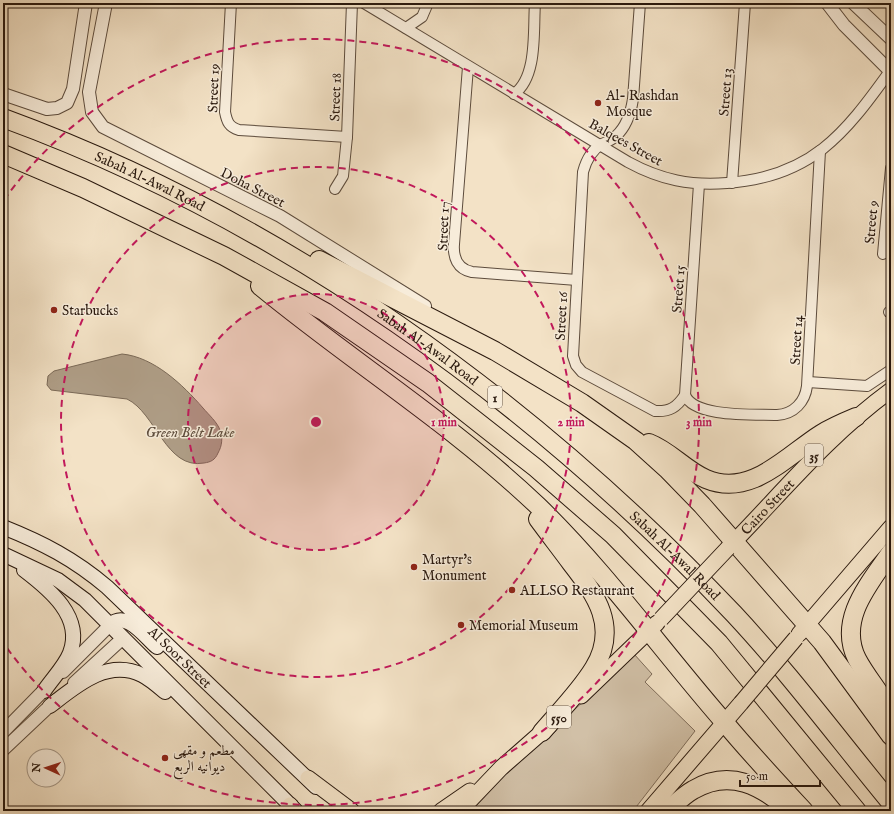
<svg xmlns="http://www.w3.org/2000/svg" width="894" height="814" font-family="'IM FELL English',Amiri,serif">
  <rect width="100%" height="100%" fill="#f3e2c6"/>
  <filter id="stains"><feTurbulence type="fractalNoise" baseFrequency=".005" numOctaves="4"/><feColorMatrix values="0 0 0 0 .2 0 0 0 0 .09 0 0 0 0 .02 0 0 0 .5 -.17"/></filter>
  <radialGradient id="worn" r=".72"><stop offset=".6" stop-color="#630" stop-opacity="0"/><stop offset="1" stop-color="#630" stop-opacity=".3"/></radialGradient>
  <path fill="#d1c0a7" stroke="#7e6c5a" d="M 634,654 L 652,674 L 645,682 L 695,731 L 633,811 L 466,811 Z"/>
  <path fill="#af9e87" stroke="#7a6957" d="M 122,354 C 154,357 183,385 203,408 C 209,415 217,422 220,430 C 223,438 222,446 218,453 C 215,460 211,462 204,463 C 166,470 156,413 127,399 L 51,390 L 47,385 L 48,376 L 54,371 Z"/>
  <g fill="none" stroke-linecap="round" stroke-linejoin="round">
    <g stroke="#5c4b3c" stroke-width="12">
      <g id="minor">
        <path d="M 231,3 L 225,112 C 227,122 229,127 239,130 L 347,137"/>
        <path d="M 364,3 L 628,162 C 661,180 691,186 727,183 C 811,177 844,135 890,71"/>
        <path d="M 640,3 L 633,99 C 631,112 626,127 616,136 C 612,140 607,142 602,144 C 591,150 586,161 583,172 L 573,356 L 576,365 L 582,372 L 655,411 C 670,412 677,407 685,395 L 699,184"/>
        <path d="M 406,28 L 422,17 L 428,3"/>
        <path d="M 890,38 L 891,28"/>
        <path d="M 468,67 L 454,244 C 453,257 457,269 472,272 L 577,280"/>
        <path d="M 514,94 C 538,77 533,30 535,3"/>
        <path d="M 732,183 L 745,3"/>
        <path d="M 335,189 L 343,176 L 347,137 L 352,3"/>
        <path d="M 883,254 L 891,168"/>
        <path d="M 889,312 L 891,312"/>
        <path d="M 808,382 L 867,386 L 891,370"/>
        <path d="M 685,395 C 694,418 755,414 777,415 C 794,414 805,402 807,386 L 820,151"/>
      </g>
    </g>
    <g stroke="#5c4b3c" stroke-width="14">
      <g id="tertiary">
        <path d="M 106,3 L 89,92 L 92,112 L 103,127 L 280,216 L 425,306"/>
        <path d="M 827,3 L 844,25 L 891,72"/>
        <path d="M 853,3 L 891,39"/>
        <path d="M 3,94 L 47,109 L 57,108 L 67,103 L 73,89 L 86,3"/>
        <path d="M 63,672 L 110,625"/>
        <path d="M 74,683 L 123,638"/>
        <path d="M 3,732 L 50,684"/>
        <path d="M 3,750 L 56,700"/>
      </g>
    </g>
    <g stroke="#2a190e" stroke-width="16">
      <g id="secondary">
        <path id="s1" d="M 3,527 C 43,543 74,559 107,587 L 316,787"/>
        <path d="M 3,554 L 58,580 L 85,600 L 296,811"/>
        <path d="M 24,570 C 49,589 84,617 70,653 C 65,666 52,679 44,691"/>
        <path d="M 110,625 C 127,610 144,636 157,647"/>
        <path d="M 50,706 C 76,686 107,658 142,675 C 150,679 158,686 165,692"/>
      </g>
    </g>
    <g stroke="#2a190e" stroke-width="17">
      <g id="primary">
        <path id="s2" d="M 728,548 C 783,492 827,437 891,390"/>
        <path d="M 799,634 L 891,527"/>
        <path d="M 581,696 L 657,623"/>
        <path d="M 308,778 L 352,811"/>
        <path d="M 290,805 L 294,811"/>
        <path d="M 441,811 L 470,791"/>
        <path d="M 460,811 L 501,768 L 550,725"/>
        <path d="M 648,811 L 741,703"/>
      </g>
    </g>
    <g stroke="#2a190e" stroke-width="20">
      <g id="motorway">
        <path id="s3" d="M 3,118 C 282,220 530,399 734,614 C 790,674 839,740 891,803"/>
        <path d="M 3,154 L 83,188 L 224,256 L 325,312 L 428,383 L 536,468 L 613,535 L 719,643 L 857,811"/>
        <path d="M 319,260 L 495,351 L 582,403 L 636,441 L 667,469 L 702,505 L 822,642 L 891,736"/>
        <path d="M 260,286 C 351,361 452,424 538,506 C 607,573 662,651 725,723 C 750,753 777,782 804,811"/>
        <path d="M 649,443 C 670,451 685,470 706,479 C 751,498 786,456 821,434 C 832,427 844,422 856,417"/>
        <path d="M 538,519 C 549,534 560,548 571,563 C 596,595 619,627 594,668 C 580,691 560,711 542,732"/>
        <path d="M 891,552 C 870,583 837,619 857,659 C 867,678 882,694 891,713"/>
        <path d="M 667,811 C 675,804 684,795 693,790 C 730,768 762,786 790,811"/>
      </g>
    </g>
    <use href="#minor" stroke="#f7ecda" stroke-width="10"/>
    <use href="#tertiary" stroke="#f7ecda" stroke-width="12"/>
    <use href="#secondary" stroke="#f7ecda" stroke-width="14"/>
    <use href="#primary" stroke="#f3e2c6" stroke-width="15"/>
    <use href="#motorway" stroke="#f3e2c6" stroke-width="18"/>
    <g stroke="#2a190e" stroke-width="17" stroke-linecap="butt">
      <g id="primary-bridge">
        <path d="M 661,619 L 728,548"/>
        <path d="M 741,703 L 796,638"/>
      </g>
    </g>
    <use href="#primary-bridge" stroke="#f3e2c6" stroke-width="15"/>
  </g>
  <circle cx="316" cy="422" r="128" fill="#c2185b" fill-opacity=".12"/>
  <g fill="none" stroke="#c2185b" stroke-width="2" stroke-dasharray="7 5">
    <circle cx="316" cy="422" r="128"/>
    <circle cx="316" cy="422" r="255"/>
    <path d="M4 200A383 383 0 1 1 4 644"/>
  </g>
  <g fill="#8f2418" stroke="#f7ecda" stroke-width="1.5">
    <circle cx="598" cy="103" r="4"/>
    <circle cx="54" cy="310" r="4"/>
    <circle cx="414" cy="567" r="4"/>
    <circle cx="512" cy="590" r="4"/>
    <circle cx="461" cy="625" r="4"/>
    <circle cx="165" cy="758" r="4"/>
  </g>
  <g text-anchor="middle" stroke-width="3" stroke-linejoin="round" paint-order="stroke">
    <g fill="#f7ecda" stroke="#68584b" stroke-width="1">
      <rect x="488" y="386" width="14" height="22" rx="3"/>
      <rect x="805" y="444" width="18" height="22" rx="3"/>
      <rect x="547" y="706" width="24" height="22" rx="3"/>
    </g>
    <g font-size="13" font-weight="bold" fill="#2a190e">
      <text x="495" y="402">1</text>
      <text x="814" y="460">35</text>
      <text x="559" y="722">550</text>
    </g>
    <g font-size="14" fill="#2a190e" stroke="#f7ecda">
      <text transform="translate(213 88) rotate(-88)" y="5">Street 19</text>
      <text transform="translate(725 92) rotate(-86)" y="5">Street 13</text>
      <text transform="translate(335 97) rotate(-88)" y="5">Street 18</text>
      <text transform="translate(626 142) rotate(29)" y="5">Balqees Street</text>
      <text dy="5" stroke="none"><textPath href="#s3" startOffset="160">Sabah Al-Awal Road</textPath></text>
      <text transform="translate(253 187) rotate(27)" y="5">Doha Street</text>
      <text transform="translate(871 222) rotate(-85)" y="5">Street 9</text>
      <text transform="translate(443 226) rotate(-88)" y="5">Street 17</text>
      <text transform="translate(678 289) rotate(-86)" y="5">Street 15</text>
      <text transform="translate(561 316) rotate(-87)" y="5">Street 16</text>
      <text transform="translate(796 340) rotate(-87)" y="5">Street 14</text>
      <text dy="5" stroke="none"><textPath href="#s3" startOffset="484">Sabah Al-Awal Road</textPath></text>
      <text dy="5" stroke="none"><textPath href="#s2" startOffset="57">Cairo Street</textPath></text>
      <text dy="5" stroke="none"><textPath href="#s3" startOffset="808">Sabah Al-Awal Road</textPath></text>
      <text dy="5" stroke="none"><textPath href="#s1" startOffset="222">Al Soor Street</textPath></text>
    </g>
    <g font-size="14" fill="#2a190e" stroke="#f7ecda" text-anchor="start">
      <text x="606" y="100">Al- Rashdan<tspan x="606" dy="16">Mosque</tspan></text>
      <text x="62" y="315">Starbucks</text>
      <text x="422" y="564">Martyr's<tspan x="422" dy="16">Monument</tspan></text>
      <text x="520" y="595">ALLSO Restaurant</text>
      <text x="469" y="630">Memorial Museum</text>
      <text x="173" y="755">مطعم و مقهى<tspan x="173" dy="16">ديوانيه الربع</tspan></text>
    </g>
    <g font-size="15" font-style="italic" fill="#5f4e3e" stroke="#f7ecda">
      <text x="190" y="437">Green Belt Lake</text>
    </g>
  </g>
  <circle cx="316" cy="422" r="6" fill="#c2185b" stroke="#f7ecda" stroke-width="2"/>
  <g font-size="12" text-anchor="middle" font-weight="bold" fill="#c2185b" stroke="#f7ecda" stroke-width="3" stroke-linejoin="round" paint-order="stroke">
    <text x="444" y="426">1 min</text>
    <text x="571" y="426">2 min</text>
    <text x="699" y="426">3 min</text>
  </g>
  <rect width="894" height="814" fill="none" stroke="#f3e2c6" stroke-width="16"/>
  <rect x="4" y="4" width="886" height="806" fill="none" stroke="#2a190e" stroke-width="2"/>
  <rect x="8" y="8" width="878" height="798" fill="none" stroke="#2a190e"/>
  <g transform="translate(46 768) rotate(273)"><circle r="19" fill="#f7ecda" stroke="#a59888"/>
  <path d="M0-3L7 15L0 10L-7 15Z" fill="#8f2418"/>
  <text y="-6" font-size="11" font-weight="bold" text-anchor="middle" fill="#2a190e">N</text>
  </g>
  <path d="M740 780v6h80v-6" fill="none" stroke="#2a190e" stroke-width="2"/>
  <text x="746" y="780" font-size="12" fill="#2a190e" stroke="#f7ecda" stroke-width="3" paint-order="stroke">50 m</text>
  <rect width="100%" height="100%" filter="url(#stains)"/>
  <rect width="100%" height="100%" fill="url(#worn)"/>
</svg>
